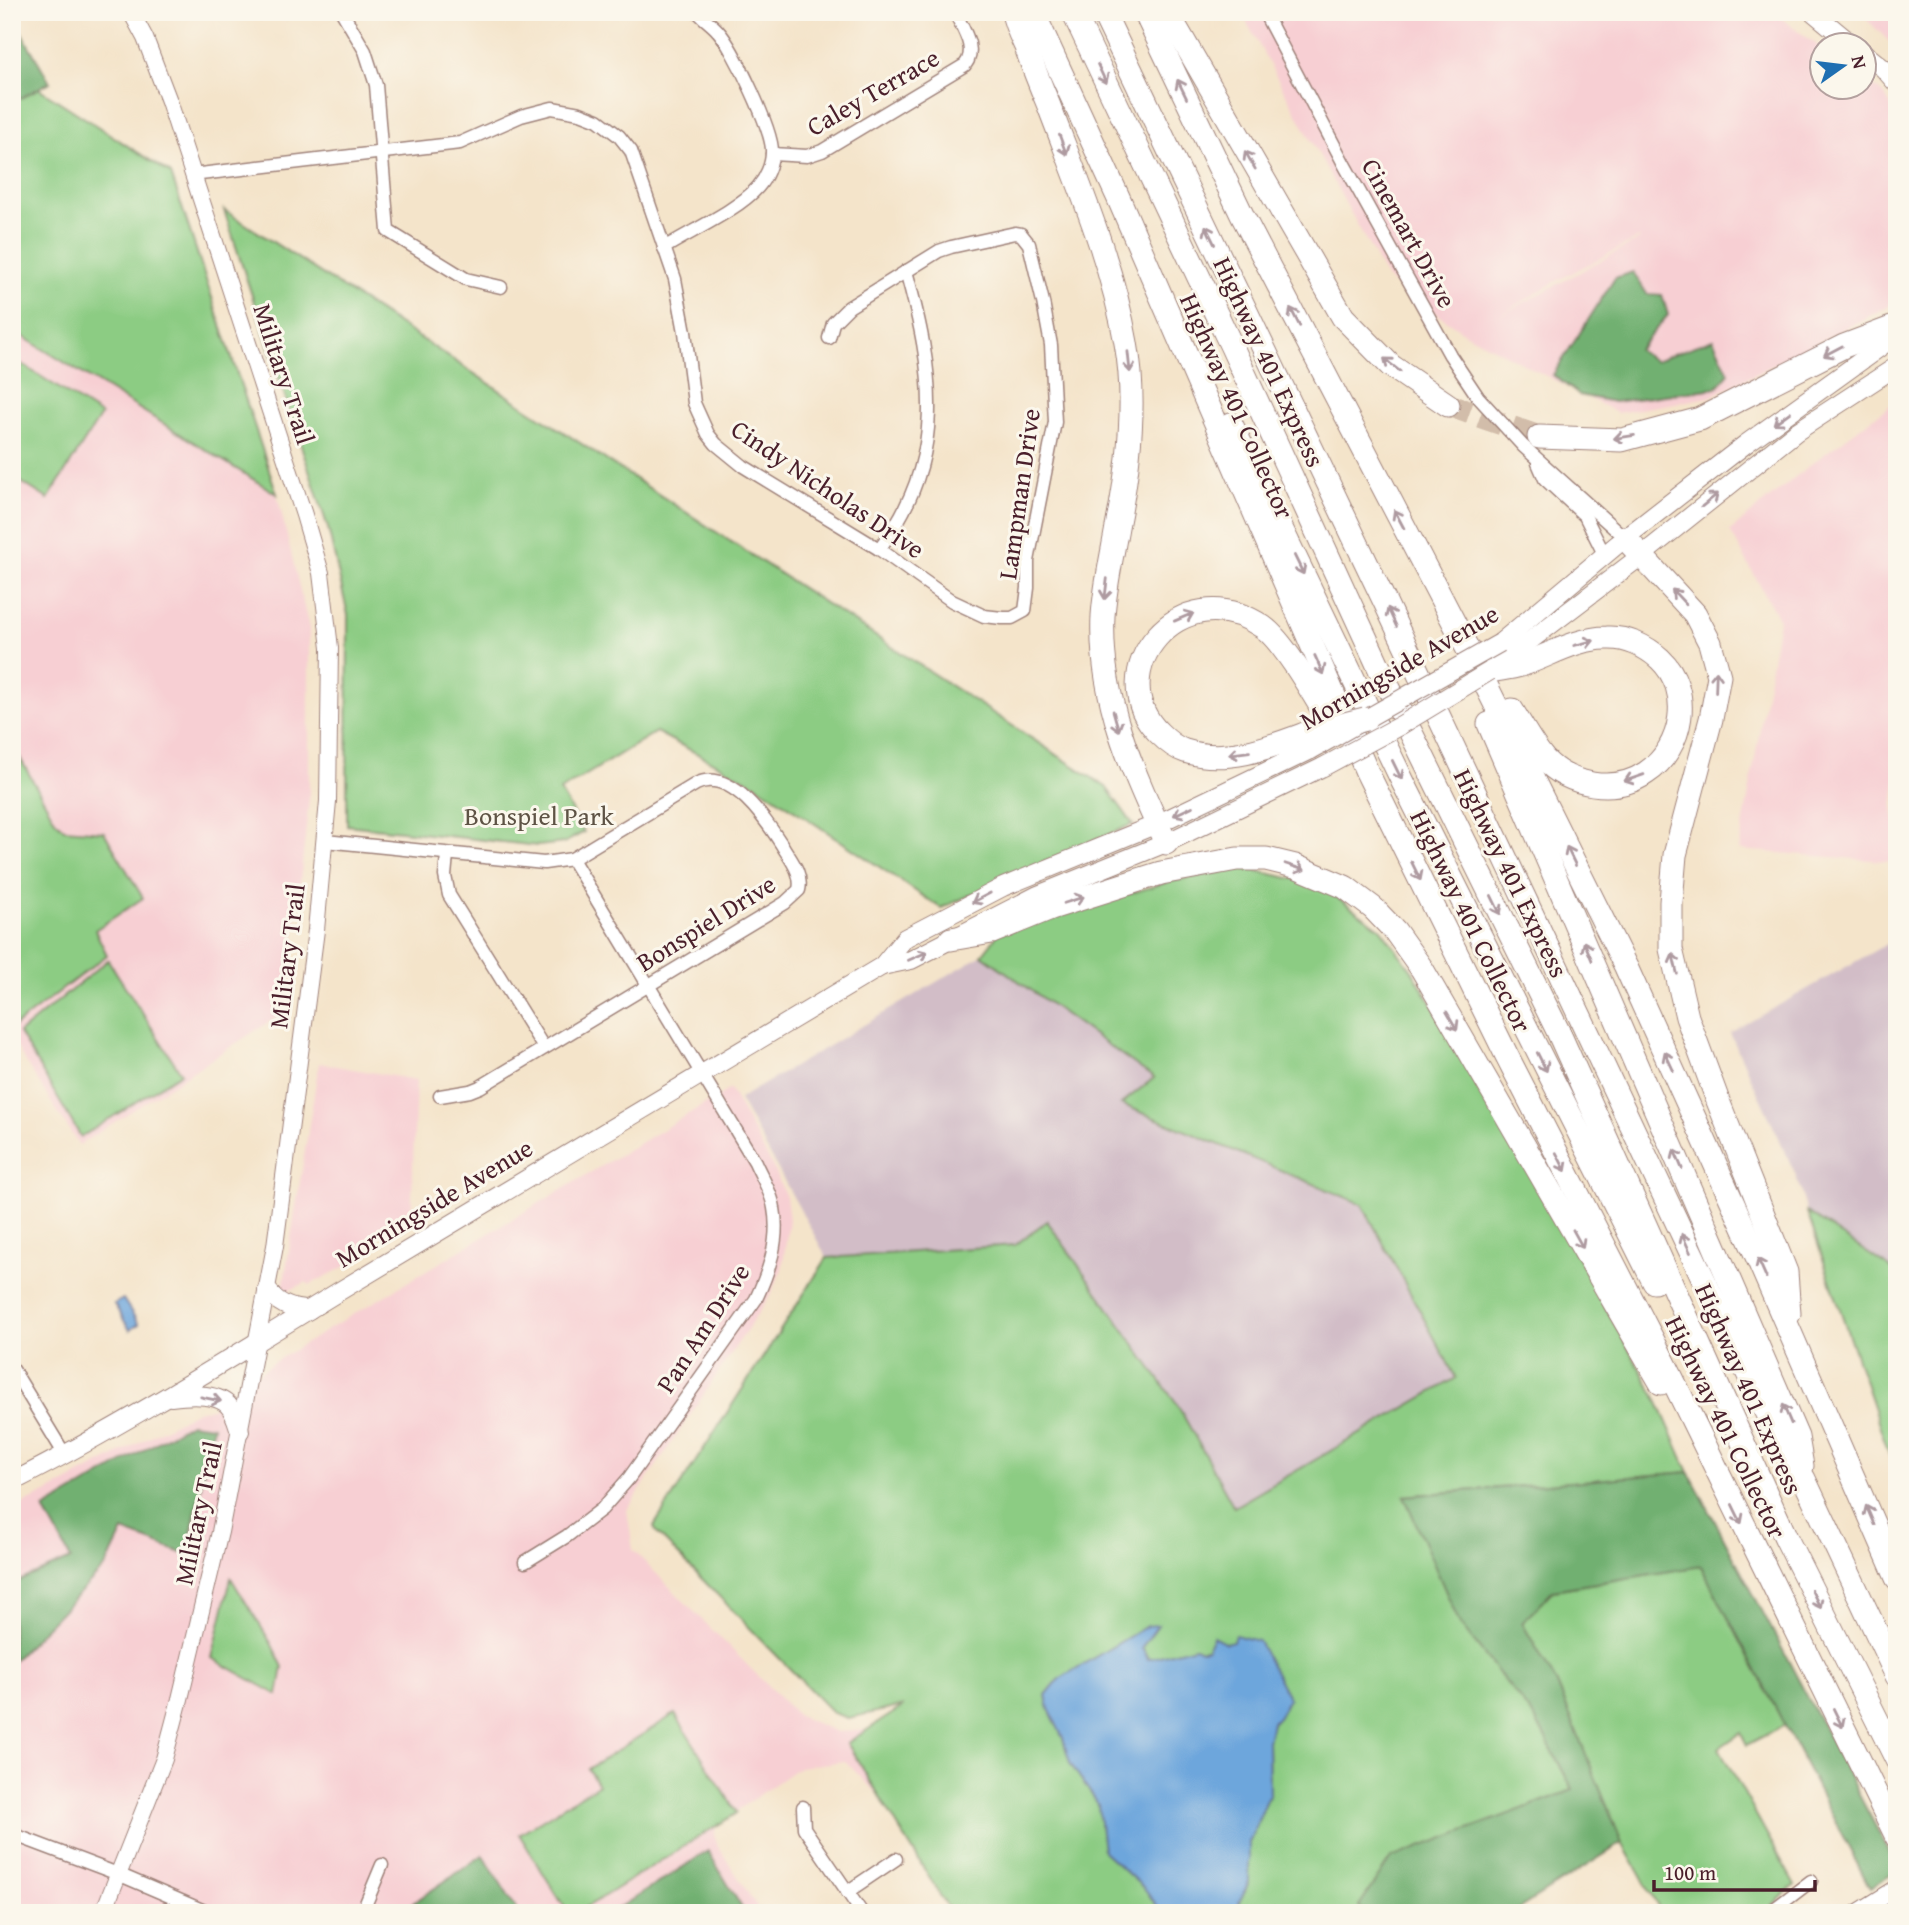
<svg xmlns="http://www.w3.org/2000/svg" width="1909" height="1925" font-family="'Gentium Book Plus',serif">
  <rect width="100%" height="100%" fill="#fbf7ec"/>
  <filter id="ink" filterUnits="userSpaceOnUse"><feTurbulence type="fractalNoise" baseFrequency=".0143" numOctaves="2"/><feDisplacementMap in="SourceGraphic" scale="14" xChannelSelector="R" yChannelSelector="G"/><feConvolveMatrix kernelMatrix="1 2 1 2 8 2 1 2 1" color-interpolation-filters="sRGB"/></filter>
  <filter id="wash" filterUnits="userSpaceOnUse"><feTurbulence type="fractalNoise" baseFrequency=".00686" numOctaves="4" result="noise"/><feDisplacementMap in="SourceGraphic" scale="28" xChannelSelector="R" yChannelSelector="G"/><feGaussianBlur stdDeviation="1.57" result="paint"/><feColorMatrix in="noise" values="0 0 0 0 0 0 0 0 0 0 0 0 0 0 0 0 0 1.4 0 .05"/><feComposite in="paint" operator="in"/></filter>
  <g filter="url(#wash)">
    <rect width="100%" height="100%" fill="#f4e4ca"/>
    <g fill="#f7cfd3" fill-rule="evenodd">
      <path d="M 1241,12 L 1773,12 L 1821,48 L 1822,88 L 1864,88 L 1864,79 L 1884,94 L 1897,117 L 1897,302 L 1710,397 L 1617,413 L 1466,334 L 1387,279 ZM 1639,238 L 1640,239 L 1497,317 L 1555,282 Z"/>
      <path d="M 1859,12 L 1897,12 L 1897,49 Z"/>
      <path d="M 12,330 L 277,494 L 309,628 L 309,800 L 286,1011 L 79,1145 L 21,1055 L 12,1037 L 12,1028 L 107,955 L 95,930 L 60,829 L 12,744 Z"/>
      <path d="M 1897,400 L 1897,776 L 1893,808 L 1897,828 L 1897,862 L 1739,850 L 1779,620 L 1730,531 L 1810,465 Z"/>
      <path d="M 319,1063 L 416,1080 L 411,1223 L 367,1239 L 370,1254 L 309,1285 L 307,1282 L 282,1294 Z"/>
      <path d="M 730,1089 L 775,1171 L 786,1197 L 789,1220 L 782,1269 L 770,1295 L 627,1510 L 633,1550 L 798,1716 L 837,1732 L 1006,1720 L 894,1811 L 845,1761 L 799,1767 L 717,1825 L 714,1834 L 716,1843 L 761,1913 L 12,1913 L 12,1509 L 46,1493 L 197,1411 L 212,1408 L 274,1362 Z"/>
    </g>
    <g fill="#d2bdc7">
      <path d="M 1897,938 L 1897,1273 L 1807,1212 L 1795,1173 L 1730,1033 Z"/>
      <path d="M 982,955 L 1154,1078 L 1122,1104 L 1362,1204 L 1456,1378 L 1233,1507 L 1178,1406 L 1048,1222 L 1015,1245 L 827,1258 L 739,1099 Z"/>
    </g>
    <g fill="#8ccc83" stroke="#6b7657" stroke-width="2">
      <path d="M 12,71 L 171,174 L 277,494 L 12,330 Z"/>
      <path d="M 224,210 L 1106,787 L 1133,824 L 941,908 L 757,785 L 656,732 L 560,791 L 584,832 L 564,843 L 538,846 L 347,825 L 348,615 L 328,528 Z"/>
      <path d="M 12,358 L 101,415 L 48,499 L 12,476 Z"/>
      <path d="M 12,744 L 55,820 L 64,829 L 104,832 L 143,898 L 95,930 L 107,955 L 12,1028 Z"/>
      <path d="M 1243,868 L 1318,884 L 1380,928 L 1413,972 L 1536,1181 L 1655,1396 L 1689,1472 L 1405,1496 L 1460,1624 L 1536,1720 L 1573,1790 L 1392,1858 L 1359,1906 L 1364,1913 L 1243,1913 L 1239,1902 L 1249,1882 L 1249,1842 L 1269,1795 L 1268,1741 L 1272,1723 L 1278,1717 L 1289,1699 L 1277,1679 L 1233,1641 L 1201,1650 L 1195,1647 L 1148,1659 L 1142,1647 L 1157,1626 L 1147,1626 L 1059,1679 L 1046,1695 L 1049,1709 L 1063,1738 L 1070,1763 L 1098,1804 L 1103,1851 L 1145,1889 L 1162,1913 L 951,1913 L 847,1743 L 904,1706 L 848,1718 L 833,1713 L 656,1532 L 654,1526 L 827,1258 L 1015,1245 L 1047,1221 L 1178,1406 L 1234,1507 L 1456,1378 L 1362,1204 L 1121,1104 L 1154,1078 L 982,955 L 999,933 L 1171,881 Z"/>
      <path d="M 108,960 L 181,1073 L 81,1137 L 19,1033 Z"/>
      <path d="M 1807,1212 L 1897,1273 L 1897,1477 Z"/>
      <path d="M 1701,1566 L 1785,1725 L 1747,1745 L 1741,1733 L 1719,1748 L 1795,1885 L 1764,1913 L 1662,1913 L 1622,1843 L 1557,1684 L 1522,1623 L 1553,1590 Z"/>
      <path d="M 231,1578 L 271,1643 L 283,1667 L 278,1695 L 212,1658 Z"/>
      <path d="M 675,1714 L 737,1813 L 577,1913 L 568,1913 L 519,1834 L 598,1785 L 588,1769 Z"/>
    </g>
    <g fill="#71b071" stroke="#5e684e" stroke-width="2">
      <path d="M 17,25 L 50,82 L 12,103 L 12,27 Z"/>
      <path d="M 1633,272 L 1647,294 L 1662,295 L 1668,315 L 1638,350 L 1655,361 L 1713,339 L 1729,373 L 1716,388 L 1614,402 L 1579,395 L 1553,375 L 1615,278 Z"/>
      <path d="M 190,1423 L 213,1426 L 187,1555 L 123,1531 L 106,1566 L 12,1662 L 12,1584 L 71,1559 L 44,1509 Z"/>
      <path d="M 1689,1472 L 1897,1867 L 1897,1871 L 1870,1888 L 1701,1566 L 1553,1590 L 1522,1623 L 1557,1684 L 1622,1843 L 1512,1913 L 1364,1913 L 1359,1906 L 1391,1858 L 1573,1790 L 1536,1720 L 1460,1624 L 1404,1496 Z"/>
      <path d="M 708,1851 L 745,1913 L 611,1913 Z"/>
      <path d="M 483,1855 L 519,1913 L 401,1913 L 403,1910 Z"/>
    </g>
    <g fill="#6da6dc" stroke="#5c6284" stroke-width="2">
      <path d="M 123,1299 L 139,1324 L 130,1330 L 114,1304 Z"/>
      <path d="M 1158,1625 L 1142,1647 L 1148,1659 L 1195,1647 L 1201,1650 L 1207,1649 L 1213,1636 L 1226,1643 L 1233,1641 L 1235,1635 L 1258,1641 L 1289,1699 L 1278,1717 L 1272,1723 L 1268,1741 L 1269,1795 L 1249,1842 L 1249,1882 L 1239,1902 L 1243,1913 L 1162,1913 L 1145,1889 L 1103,1851 L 1098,1804 L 1070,1763 L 1063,1738 L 1049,1709 L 1046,1695 L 1059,1679 L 1147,1626 Z"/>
    </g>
  </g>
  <g filter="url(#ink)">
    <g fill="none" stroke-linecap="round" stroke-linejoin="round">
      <path stroke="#d2bdaa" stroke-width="23" stroke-dasharray="23 11" stroke-linecap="butt" d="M 1448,405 L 1539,437"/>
      <g stroke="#9f827a" stroke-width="15">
        <g id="minor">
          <path d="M 342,12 L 365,51 L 376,85 L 388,231 L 466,279 L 501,287"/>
          <path d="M 1264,12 L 1344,164 L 1450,355 L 1478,397 L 1523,446 L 1625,538"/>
          <path d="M 772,154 L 807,156 L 822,151 L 965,65 C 978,49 962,28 955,12"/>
          <path d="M 192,175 L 460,143 L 521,116 L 552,108 L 580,113 L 598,120 L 619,136 L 631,151 L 675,279 L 685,332 L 694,403 L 708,434 L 716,444 L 743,466 L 879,549 L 952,601 L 984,616 L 1002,618 L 1012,618 L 1025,611 L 1028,588 L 1028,561 L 1055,422 L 1051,345 L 1043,302 L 1029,244 L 1021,234 L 1015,233 L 951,247 L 939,251 L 849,307 L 833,323 L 829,338"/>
          <path d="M 664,248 C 691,231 738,210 758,187 C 766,178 772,164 772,152 C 773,131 733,47 718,31 C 712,24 704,19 698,12"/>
          <path d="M 1538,463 L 1545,479 L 1585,516 L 1605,556"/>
          <path d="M 879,549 C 948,460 934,372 906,271"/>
          <path d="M 325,841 L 544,863 L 572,859 L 696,784 C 731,767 766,820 782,845 C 790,859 803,873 799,890 L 785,903 L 480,1087 L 470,1091 L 440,1096"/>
          <path d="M 447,855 L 445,876 L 449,895 L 544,1048"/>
          <path d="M 12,1368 L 65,1455"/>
          <path d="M 525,1562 L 567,1536 L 602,1509 L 629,1478 L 756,1299 C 769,1271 780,1240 774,1208 C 772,1193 761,1176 755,1162 L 572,859"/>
          <path d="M 803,1807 L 804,1828 L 862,1913"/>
          <path d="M 12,1834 L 118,1874 L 209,1913"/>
          <path d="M 847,1892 L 896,1859"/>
          <path d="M 362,1913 L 382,1865"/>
          <path d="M 1769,1913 L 1811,1881"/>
        </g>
      </g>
      <g stroke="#9f827a" stroke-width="18">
        <g id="tertiary">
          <path d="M 103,1913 L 164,1759 L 180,1699 L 220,1532 L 275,1246 L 316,930 L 328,801 L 330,648 L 321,573 L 304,515 L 169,101 L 145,38 L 131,12"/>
          <path d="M 1857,1913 L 1897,1888"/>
        </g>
      </g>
      <g stroke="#9f827a" stroke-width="20">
        <g id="secondary">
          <path d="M 1813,12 L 1854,46"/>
          <path d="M 1864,53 L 1884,69 L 1897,84"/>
          <path d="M 1500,643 L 1625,538 L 1747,443 L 1897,335"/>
          <path d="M 1490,671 L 1641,556 L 1796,432 L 1897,366"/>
          <path d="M 882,966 L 911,960 L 1038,895 L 1166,843 L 1323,767"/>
          <path d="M 267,1289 C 277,1304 291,1310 309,1310"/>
          <path d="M 171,1397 C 187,1395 215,1392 228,1405 C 234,1411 237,1422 240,1431"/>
          <path d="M 12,1482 C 125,1425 230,1358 338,1292 L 882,966 L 905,938 L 1003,887 L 1157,824 L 1311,750"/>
        </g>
      </g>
      <g stroke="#9f827a" stroke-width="25">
        <g id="motorway">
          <path d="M 1013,12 C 1015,24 1021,36 1026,47 C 1033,67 1041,87 1049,106 C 1078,183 1112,262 1126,343 C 1137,402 1129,468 1117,527 C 1112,556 1105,586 1103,616 C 1099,697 1132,771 1166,843"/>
          <path d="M 1033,12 L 1118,197 L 1367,772 L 1507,1056 L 1666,1366 L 1897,1837"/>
          <path d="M 1073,12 L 1232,347 L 1384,678 L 1557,1029 L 1786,1538 L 1897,1760"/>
          <path d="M 1103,12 L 1384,600 L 1777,1435 L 1804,1479 L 1897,1676"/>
          <path d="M 1145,12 L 1243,217 L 1477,667 L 1626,967 L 1759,1261 L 1897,1578"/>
          <path d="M 1167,12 L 1343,317 L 1391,366 L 1448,405"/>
          <path d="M 1231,424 L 1403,782 L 1654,1282"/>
          <path d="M 1539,437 L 1622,440 L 1700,419 L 1844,346 L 1897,326"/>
          <path d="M 1625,538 L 1695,614 L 1710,643 L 1719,676 L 1711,719 L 1675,855 L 1671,902 L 1671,949 L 1687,1017 L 1718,1101 L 1786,1272 L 1789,1314"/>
          <path d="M 1490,671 C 1500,669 1511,668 1521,665 C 1549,656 1576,638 1607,638 C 1626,637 1646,646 1660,659 C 1693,690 1684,748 1646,773 C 1615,794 1569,786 1544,759 C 1532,745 1522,726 1512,710"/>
          <path d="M 1489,724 L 1797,1437 L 1802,1466"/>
          <path d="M 1305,734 C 1268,748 1225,764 1185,751 C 1175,748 1166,740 1159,733 C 1099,675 1179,570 1263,627 C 1286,643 1320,706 1336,732"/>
          <path d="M 951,939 L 992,932 L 1051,908 L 1161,873 L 1237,859 L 1266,859 L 1295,866 L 1345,887 L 1373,908 L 1395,931 L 1422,969 L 1661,1383"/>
        </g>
      </g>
      <use href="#minor" stroke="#fff" stroke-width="12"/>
      <use href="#tertiary" stroke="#fff" stroke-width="16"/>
      <use href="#secondary" stroke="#fff" stroke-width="18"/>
      <use href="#motorway" stroke="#fff" stroke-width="23"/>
      <g stroke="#9f827a" stroke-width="20" stroke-linecap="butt">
        <g id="secondary-bridge">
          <path d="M 1311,750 L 1500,643"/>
          <path d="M 1323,767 L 1401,725 L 1490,671"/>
        </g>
      </g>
      <g stroke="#9f827a" stroke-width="25" stroke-linecap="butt">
        <path id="motorway-bridge" d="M 1305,734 L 1365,719"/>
      </g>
      <use href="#secondary-bridge" stroke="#fff" stroke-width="18"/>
      <use href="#motorway-bridge" stroke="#fff" stroke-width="23"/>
    </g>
    <defs><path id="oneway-shaft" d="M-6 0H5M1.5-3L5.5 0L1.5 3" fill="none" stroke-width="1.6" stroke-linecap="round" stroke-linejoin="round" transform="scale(1.75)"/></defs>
    <g stroke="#ae9aa0">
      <use href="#oneway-shaft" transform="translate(1102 74) rotate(65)"/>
      <use href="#oneway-shaft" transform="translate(1182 89) rotate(-116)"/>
      <use href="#oneway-shaft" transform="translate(1063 145) rotate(70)"/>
      <use href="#oneway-shaft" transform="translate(1250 160) rotate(-120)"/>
      <use href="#oneway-shaft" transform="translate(1210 235) rotate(-116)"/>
      <use href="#oneway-shaft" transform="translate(1295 317) rotate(-117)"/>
      <use href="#oneway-shaft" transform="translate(1833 351) rotate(152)"/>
      <use href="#oneway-shaft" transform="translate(1129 362) rotate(84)"/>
      <use href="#oneway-shaft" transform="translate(1392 365) rotate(-141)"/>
      <use href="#oneway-shaft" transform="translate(1782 418) rotate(144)"/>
      <use href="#oneway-shaft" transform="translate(1624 437) rotate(171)"/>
      <use href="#oneway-shaft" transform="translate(1710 500) rotate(-39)"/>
      <use href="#oneway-shaft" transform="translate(1399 519) rotate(-118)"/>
      <use href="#oneway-shaft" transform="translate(1299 565) rotate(64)"/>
      <use href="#oneway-shaft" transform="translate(1106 589) rotate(97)"/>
      <use href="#oneway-shaft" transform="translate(1679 597) rotate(-133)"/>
      <use href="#oneway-shaft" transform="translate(1184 617) rotate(-23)"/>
      <use href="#oneway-shaft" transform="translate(1392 617) rotate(-115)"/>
      <use href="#oneway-shaft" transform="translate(1584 643) rotate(-14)"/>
      <use href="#oneway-shaft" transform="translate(1319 665) rotate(66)"/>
      <use href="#oneway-shaft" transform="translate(1716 681) rotate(-88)"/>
      <use href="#oneway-shaft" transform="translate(1116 721) rotate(74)"/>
      <use href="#oneway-shaft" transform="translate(1239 753) rotate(173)"/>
      <use href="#oneway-shaft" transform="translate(1397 770) rotate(64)"/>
      <use href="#oneway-shaft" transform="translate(1634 778) rotate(161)"/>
      <use href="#oneway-shaft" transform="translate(1183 811) rotate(154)"/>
      <use href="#oneway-shaft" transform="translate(1571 856) rotate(-116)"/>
      <use href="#oneway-shaft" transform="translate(1295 867) rotate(18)"/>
      <use href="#oneway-shaft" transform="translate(1416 871) rotate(64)"/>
      <use href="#oneway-shaft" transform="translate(981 898) rotate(152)"/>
      <use href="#oneway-shaft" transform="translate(1074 900) rotate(-18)"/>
      <use href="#oneway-shaft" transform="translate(1496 905) rotate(64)"/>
      <use href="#oneway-shaft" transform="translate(1588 951) rotate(-113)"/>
      <use href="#oneway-shaft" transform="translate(918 956) rotate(-24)"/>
      <use href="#oneway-shaft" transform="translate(1675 964) rotate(-103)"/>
      <use href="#oneway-shaft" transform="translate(1452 1021) rotate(60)"/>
      <use href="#oneway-shaft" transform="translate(1669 1061) rotate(-115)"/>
      <use href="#oneway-shaft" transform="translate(1542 1062) rotate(63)"/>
      <use href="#oneway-shaft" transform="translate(1678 1159) rotate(-113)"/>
      <use href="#oneway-shaft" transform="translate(1561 1162) rotate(63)"/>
      <use href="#oneway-shaft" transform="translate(1578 1239) rotate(61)"/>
      <use href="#oneway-shaft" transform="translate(1686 1243) rotate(-115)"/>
      <use href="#oneway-shaft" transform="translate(1762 1268) rotate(-114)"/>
      <use href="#oneway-shaft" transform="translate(211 1399) rotate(12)"/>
      <use href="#oneway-shaft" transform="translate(1787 1414) rotate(-113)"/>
      <use href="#oneway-shaft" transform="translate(1737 1514) rotate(64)"/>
      <use href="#oneway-shaft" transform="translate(1870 1515) rotate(-113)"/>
      <use href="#oneway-shaft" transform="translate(1816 1599) rotate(63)"/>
      <use href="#oneway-shaft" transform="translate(1838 1718) rotate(64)"/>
    </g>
  </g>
  <g text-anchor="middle" stroke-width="6" stroke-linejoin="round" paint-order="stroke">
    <g font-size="26" fill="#4a1f2b" stroke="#fbf7ec">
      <text transform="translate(873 92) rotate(-30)" y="9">Caley Terrace</text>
      <text transform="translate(1409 233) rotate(61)" y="9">Cinemart Drive</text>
      <text transform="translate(1269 362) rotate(65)" y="9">Highway 401 Express</text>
      <text transform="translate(284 374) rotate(72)" y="9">Military Trail</text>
      <text transform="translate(1237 406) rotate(66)" y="9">Highway 401 Collector</text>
      <text transform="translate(828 489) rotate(34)" y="9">Cindy Nicholas Drive</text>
      <text transform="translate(1019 494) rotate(-82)" y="9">Lampman Drive</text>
      <text transform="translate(1399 667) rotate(-30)" y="9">Morningside Avenue</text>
      <text transform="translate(1511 873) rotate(64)" y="9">Highway 401 Express</text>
      <text transform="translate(1471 921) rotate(64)" y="9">Highway 401 Collector</text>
      <text transform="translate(706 923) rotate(-32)" y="9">Bonspiel Drive</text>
      <text transform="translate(287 956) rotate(-83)" y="9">Military Trail</text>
      <text transform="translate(434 1203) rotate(-31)" y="9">Morningside Avenue</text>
      <text transform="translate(703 1328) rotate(-57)" y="9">Pan Am Drive</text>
      <text transform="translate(1749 1389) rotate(66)" y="9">Highway 401 Express</text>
      <text transform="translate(1726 1427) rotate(64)" y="9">Highway 401 Collector</text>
      <text transform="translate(198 1513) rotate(-78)" y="9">Military Trail</text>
    </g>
    <g font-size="26" fill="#5e5345" stroke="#fbf7ec">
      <text x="539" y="825">Bonspiel Park</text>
    </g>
  </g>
  <rect width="1909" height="1925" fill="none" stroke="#fbf7ec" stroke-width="42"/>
  <g transform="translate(1843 66) rotate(76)"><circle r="33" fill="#fbf7ec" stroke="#b4a19f" stroke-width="2"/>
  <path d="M0-5L12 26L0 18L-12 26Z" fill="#1f6fb2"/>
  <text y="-10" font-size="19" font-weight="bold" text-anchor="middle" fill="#4a1f2b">N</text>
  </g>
  <path d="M1654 1880v10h161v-10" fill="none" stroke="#4a1f2b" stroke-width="3.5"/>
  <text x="1664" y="1880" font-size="21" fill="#4a1f2b" stroke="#fbf7ec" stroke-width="5" paint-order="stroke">100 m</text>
</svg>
